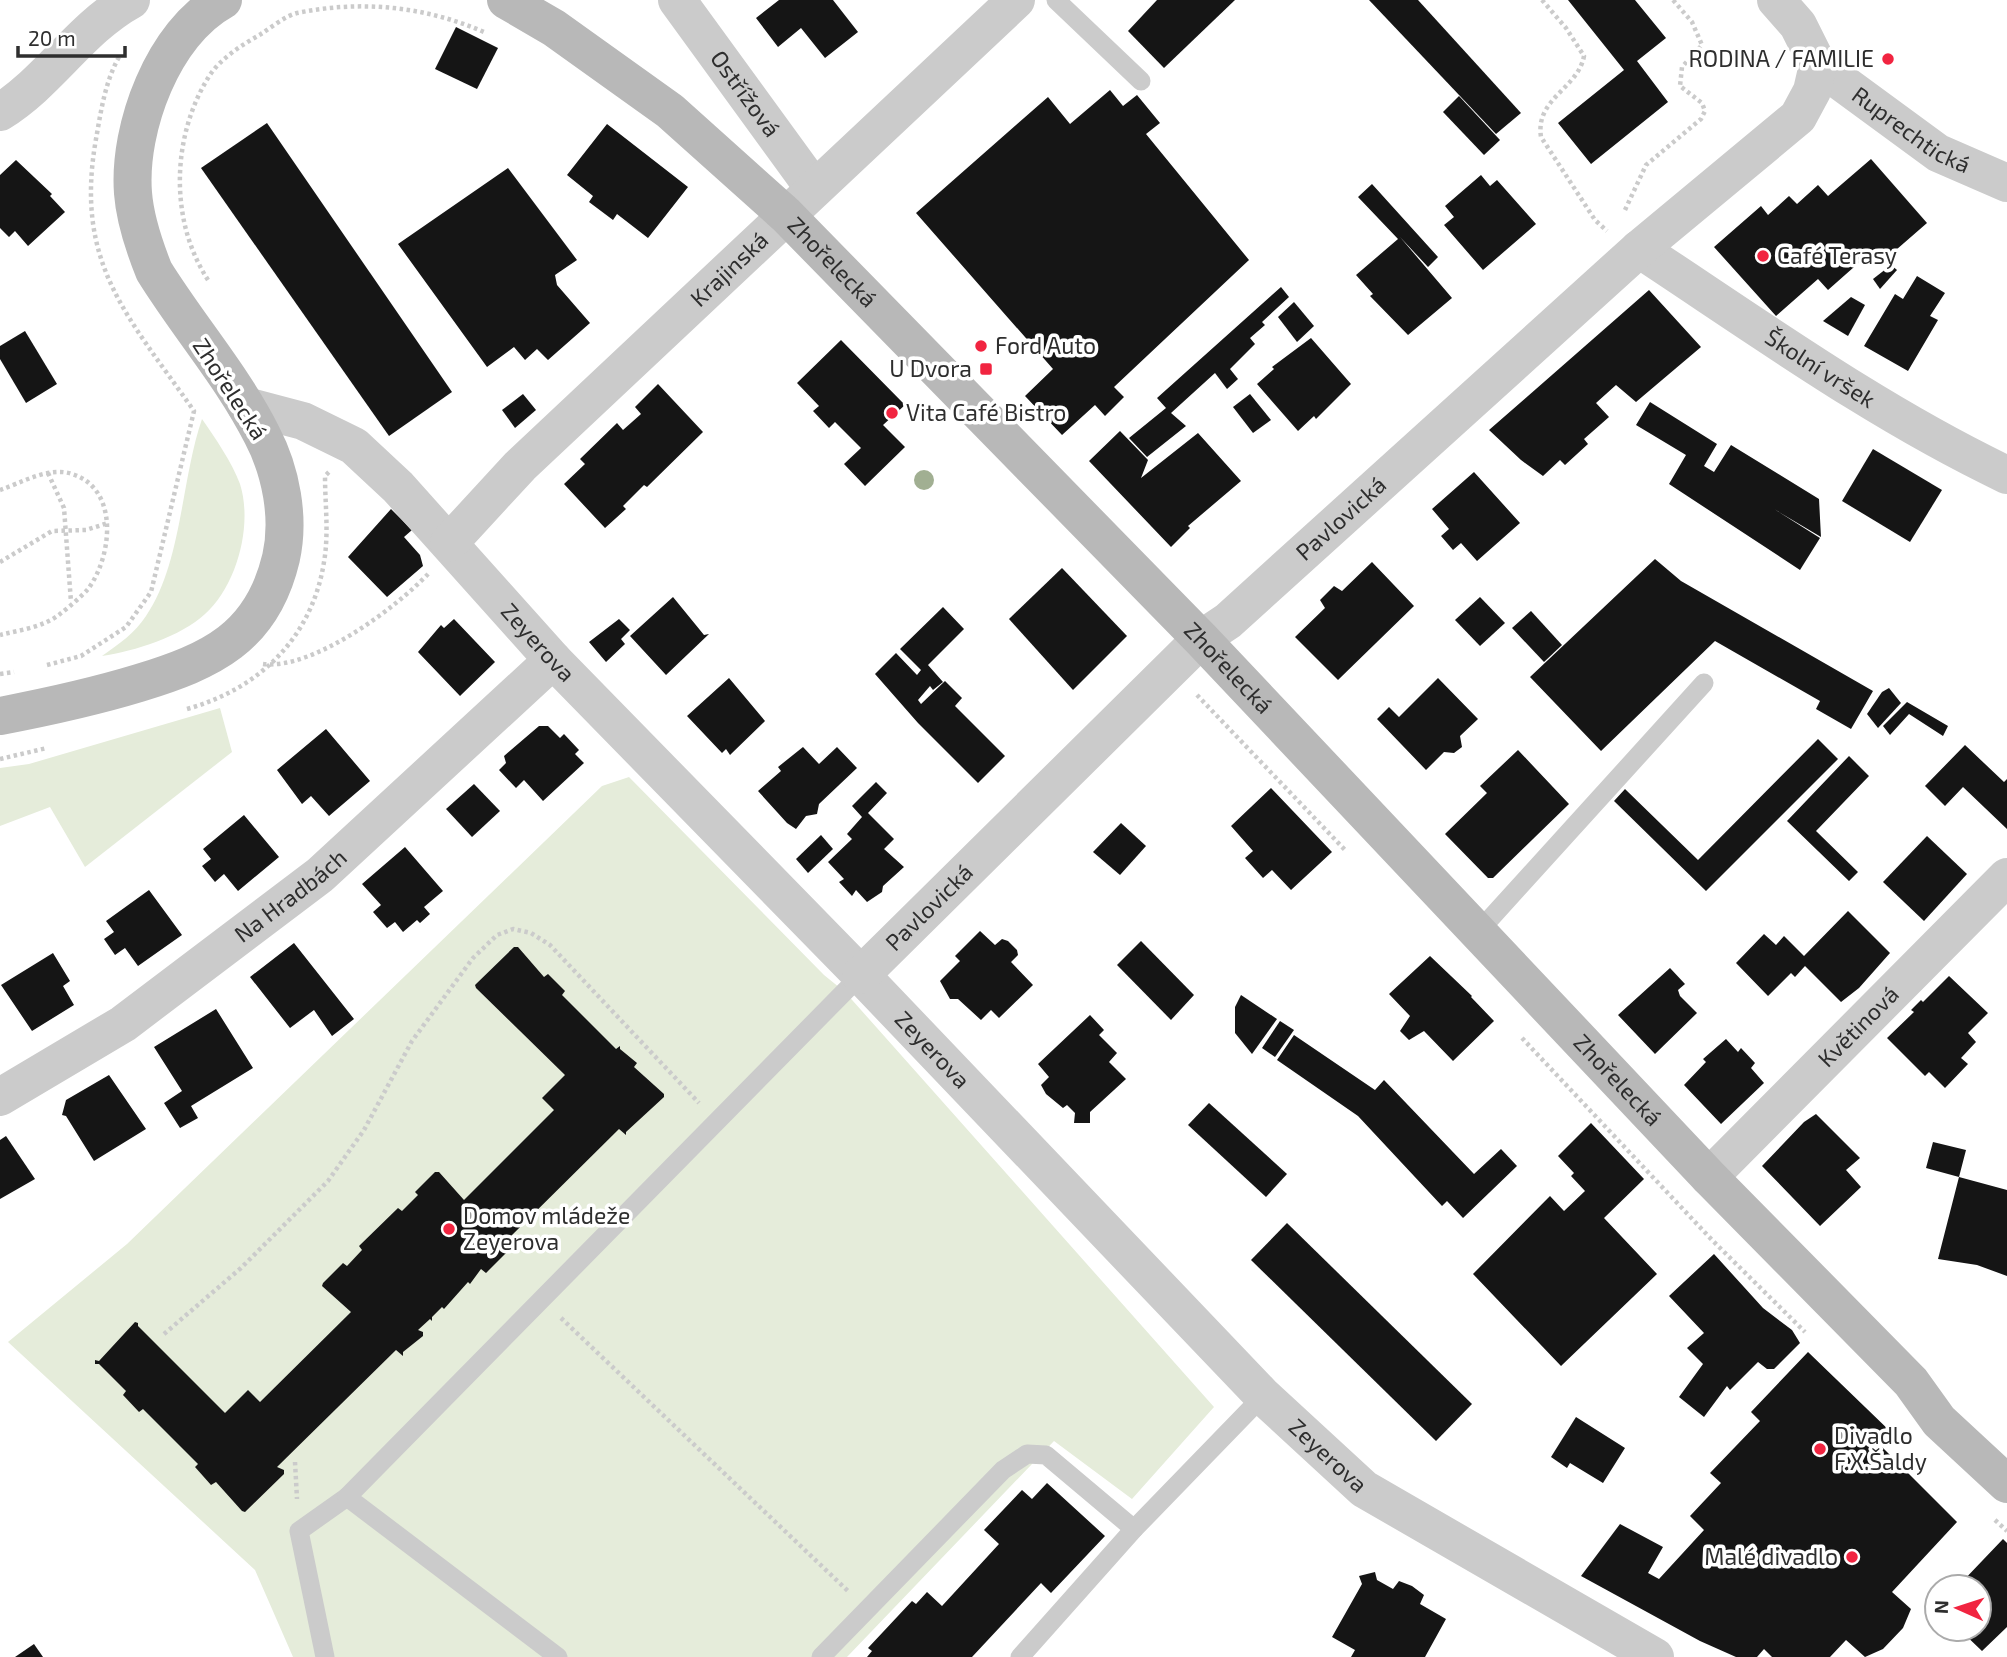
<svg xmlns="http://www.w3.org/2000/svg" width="2007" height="1657" font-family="'Exo 2',sans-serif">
  <rect width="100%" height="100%" fill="#fff"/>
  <g fill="#e5ecda">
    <path d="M 202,419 C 215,438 232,462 240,484 C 253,525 237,585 205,614 C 180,637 135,651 102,656 C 119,644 135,633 146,616 C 182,563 181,480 202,419 Z"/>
    <path d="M 220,708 L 232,752 L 85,867 L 50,807 L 0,826 L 0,768 L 29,764 Z"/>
    <path d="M 629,777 L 824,975 L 845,992 L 1214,1407 L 1132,1499 L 1054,1441 L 847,1657 L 293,1657 L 255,1570 L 8,1342 L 127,1244 L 602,786 Z"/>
  </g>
  <g fill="#151515">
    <path d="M 779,0 L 833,0 L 858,32 L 825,58 L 801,28 L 778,47 L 756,18 Z"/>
    <path d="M 1157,0 L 1235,0 L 1164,68 L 1128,31 Z"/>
    <path d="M 1369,0 L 1418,0 L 1521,113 L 1496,134 Z"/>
    <path d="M 1568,0 L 1635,0 L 1666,38 L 1637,61 L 1668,102 L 1591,164 L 1558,123 L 1624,70 Z"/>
    <path d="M 456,27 L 498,48 L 477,89 L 435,69 Z"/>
    <path d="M 1110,90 L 1123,106 L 1137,95 L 1160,123 L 1146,134 L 1249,260 L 1114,387 L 1124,397 L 1105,416 L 1095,405 L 1062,435 L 1025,396 L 1053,369 L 916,213 L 1048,97 L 1070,124 Z"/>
    <path d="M 1459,96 L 1500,140 L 1484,155 L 1443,112 Z"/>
    <path d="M 267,123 L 452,392 L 389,436 L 201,168 Z"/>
    <path d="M 607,124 L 688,187 L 648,238 L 617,214 L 613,220 L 589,202 L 593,196 L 567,175 Z"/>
    <path d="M 1871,159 L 1927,223 L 1881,263 L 1871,252 L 1828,290 L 1818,279 L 1776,316 L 1714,247 L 1761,206 L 1768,215 L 1789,196 L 1797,204 L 1818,185 L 1828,196 Z"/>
    <path d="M 16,160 L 52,194 L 50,196 L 65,212 L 28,246 L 15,231 L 9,237 L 0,228 L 0,175 Z"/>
    <path d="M 508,168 L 577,260 L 555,275 L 557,285 L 590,323 L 548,360 L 537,349 L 525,360 L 514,347 L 487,367 L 398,244 Z"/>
    <path d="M 1481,175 L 1490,186 L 1497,180 L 1536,224 L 1483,270 L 1444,225 L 1454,217 L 1445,206 Z"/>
    <path d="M 1372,184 L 1438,257 L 1428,267 L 1400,237 L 1452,298 L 1408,335 L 1370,296 L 1373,294 L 1356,275 L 1398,239 L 1358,197 Z"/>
    <path d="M 1891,265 L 1897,270 L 1880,289 L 1873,279 Z"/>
    <path d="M 1917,276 L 1945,293 L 1930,316 L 1938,320 L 1908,371 L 1864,346 L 1895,294 L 1903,299 Z"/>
    <path d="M 1281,287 L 1289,297 L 1262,322 L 1265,325 L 1250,338 L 1255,344 L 1230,369 L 1238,379 L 1227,389 L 1215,373 L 1171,413 L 1186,426 L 1147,457 L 1129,438 L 1166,408 L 1157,398 Z"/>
    <path d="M 1649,290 L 1701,347 L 1636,402 L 1616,385 L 1596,403 L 1609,417 L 1584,439 L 1588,444 L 1565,465 L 1560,460 L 1543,476 L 1521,460 L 1489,430 Z"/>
    <path d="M 1851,297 L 1865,305 L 1848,336 L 1823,321 Z"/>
    <path d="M 1294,302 L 1314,326 L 1297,342 L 1278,317 Z"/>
    <path d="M 25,331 L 57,384 L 26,403 L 0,359 L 0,346 Z"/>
    <path d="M 1311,338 L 1351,384 L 1316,419 L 1314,416 L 1298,431 L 1257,384 L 1274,369 L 1272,367 Z"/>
    <path d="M 841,340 L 905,405 L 883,425 L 905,447 L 865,486 L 844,464 L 861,448 L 835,422 L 829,428 L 813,411 L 819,406 L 797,383 Z"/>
    <path d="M 658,384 L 703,432 L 647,487 L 644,485 L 623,506 L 626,509 L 605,528 L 564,484 L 585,464 L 580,459 L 617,423 L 623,430 L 641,414 L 635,407 Z"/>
    <path d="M 523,394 L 536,410 L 515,428 L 502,410 Z"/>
    <path d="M 1250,394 L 1271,420 L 1253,433 L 1233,407 Z"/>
    <path d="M 1650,402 L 1717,444 L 1704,466 L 1714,472 L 1731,445 L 1819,499 L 1821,537 L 1774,509 L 1820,538 L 1800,570 L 1669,484 L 1686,455 L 1636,425 Z"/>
    <path d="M 1120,431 L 1148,460 L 1141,478 L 1198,433 L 1241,481 L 1188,526 L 1190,528 L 1171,547 L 1089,461 Z"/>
    <path d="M 1873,449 L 1942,490 L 1910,542 L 1842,501 Z"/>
    <path d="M 1474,472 L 1520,523 L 1477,561 L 1461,543 L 1453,550 L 1441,536 L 1449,529 L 1432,509 Z"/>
    <path d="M 391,509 L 412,530 L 404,537 L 420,555 L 423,566 L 387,597 L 348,557 Z"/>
    <path d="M 1655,559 L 1681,581 L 1873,691 L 1851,729 L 1816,709 L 1820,701 L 1715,641 L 1601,751 L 1530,677 Z"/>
    <path d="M 1372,562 L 1414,606 L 1338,680 L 1295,637 L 1325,608 L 1320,600 L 1334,586 L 1342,591 Z"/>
    <path d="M 1062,568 L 1127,636 L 1073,690 L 1009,619 Z"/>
    <path d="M 673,597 L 704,635 L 709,634 L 666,675 L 630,636 Z"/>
    <path d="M 1480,597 L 1505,623 L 1480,646 L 1455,620 Z"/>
    <path d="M 943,607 L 964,629 L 928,665 L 943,682 L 933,690 L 930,686 L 918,700 L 921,704 L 945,681 L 962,698 L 955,706 L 1005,756 L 978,783 L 918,723 L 875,674 L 896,653 L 917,675 L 921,670 L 900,649 Z"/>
    <path d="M 1531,611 L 1562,645 L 1544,662 L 1512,628 Z"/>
    <path d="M 454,619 L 495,662 L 460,696 L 418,652 L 441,625 L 444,628 Z"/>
    <path d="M 619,619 L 630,630 L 621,639 L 625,644 L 606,662 L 589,642 Z"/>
    <path d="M 729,678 L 765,721 L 730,755 L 726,749 L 722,753 L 687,716 Z"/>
    <path d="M 1438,678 L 1478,719 L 1460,736 L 1462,747 L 1454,753 L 1444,752 L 1426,770 L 1377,719 L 1389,707 L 1399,717 Z"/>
    <path d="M 1889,688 L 1901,703 L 1878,728 L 1867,714 L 1882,692 Z"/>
    <path d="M 1907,702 L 1948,726 L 1943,736 L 1909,714 L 1890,735 L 1883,726 Z"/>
    <path d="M 539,726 L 548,726 L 560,738 L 564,734 L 579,750 L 575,754 L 584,763 L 543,801 L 524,780 L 516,788 L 499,770 L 506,763 L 504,756 Z"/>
    <path d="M 326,729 L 370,781 L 329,816 L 311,796 L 302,804 L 277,770 Z"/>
    <path d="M 1818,739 L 1838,759 L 1706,891 L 1614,801 L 1625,789 L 1698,860 Z"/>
    <path d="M 1965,745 L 2004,782 L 2007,779 L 2007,829 L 1963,787 L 1945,806 L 1925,786 Z"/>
    <path d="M 803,747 L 819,764 L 837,747 L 857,768 L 819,804 L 817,814 L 806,816 L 796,829 L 787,823 L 758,791 L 781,771 L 778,767 Z"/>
    <path d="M 1518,750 L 1569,804 L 1493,878 L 1488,878 L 1445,834 L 1487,793 L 1480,786 Z"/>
    <path d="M 1849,756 L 1869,776 L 1816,831 L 1858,872 L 1849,881 L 1787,821 Z"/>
    <path d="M 876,782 L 887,793 L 868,813 L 894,839 L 884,849 L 904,867 L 883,886 L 882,892 L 867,902 L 856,890 L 852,896 L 839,882 L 844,879 L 828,862 L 852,839 L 847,834 L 862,817 L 852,806 Z"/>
    <path d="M 474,784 L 500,811 L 472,837 L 446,809 Z"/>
    <path d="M 1271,788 L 1332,852 L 1291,890 L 1272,870 L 1263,878 L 1245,858 L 1253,851 L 1231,826 Z"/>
    <path d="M 244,815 L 279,857 L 238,891 L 224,874 L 215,882 L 202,866 L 211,859 L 203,849 Z"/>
    <path d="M 1121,823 L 1146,846 L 1120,875 L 1093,852 Z"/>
    <path d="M 821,835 L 833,849 L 808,873 L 796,859 Z"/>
    <path d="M 1927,836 L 1967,874 L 1924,921 L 1883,882 Z"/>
    <path d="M 405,847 L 443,891 L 424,907 L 430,914 L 420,923 L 417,920 L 403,932 L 395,922 L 387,928 L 373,912 L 381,905 L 362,884 Z"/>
    <path d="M 149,890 L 182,935 L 138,966 L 125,948 L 115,955 L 104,939 L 114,932 L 106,921 Z"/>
    <path d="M 1848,911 L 1890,953 L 1859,988 L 1841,1002 L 1805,966 L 1795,977 L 1791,973 L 1768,996 L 1736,963 L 1764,934 L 1776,945 L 1784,936 L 1804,956 Z"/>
    <path d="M 980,931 L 995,945 L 1002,939 L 1008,941 L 1017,950 L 1018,955 L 1011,962 L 1033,985 L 999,1018 L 991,1010 L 981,1020 L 958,999 L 950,999 L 940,981 L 960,961 L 955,956 Z"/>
    <path d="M 1141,941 L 1194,995 L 1171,1020 L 1117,965 Z"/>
    <path d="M 294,943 L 354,1019 L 332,1036 L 314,1010 L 290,1028 L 250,977 Z"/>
    <path d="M 514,947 L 518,947 L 544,977 L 548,974 L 565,991 L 562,995 L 616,1049 L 620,1046 L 620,1049 L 637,1063 L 634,1067 L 664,1094 L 664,1097 L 626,1132 L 626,1135 L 619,1129 L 501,1246 L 507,1249 L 506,1253 L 486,1273 L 481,1269 L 470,1284 L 468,1282 L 444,1309 L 442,1307 L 432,1317 L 432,1321 L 430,1319 L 418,1330 L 423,1332 L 423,1336 L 403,1352 L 403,1356 L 396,1350 L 277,1467 L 284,1470 L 284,1474 L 245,1512 L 242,1511 L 216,1482 L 211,1485 L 195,1467 L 198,1464 L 143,1409 L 139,1412 L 123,1395 L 126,1391 L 99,1364 L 95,1364 L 95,1360 L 99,1361 L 135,1322 L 138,1323 L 138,1326 L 225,1413 L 248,1390 L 260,1402 L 351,1312 L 322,1286 L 323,1283 L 343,1263 L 347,1266 L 362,1250 L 359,1246 L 398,1208 L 402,1211 L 418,1195 L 415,1192 L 435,1172 L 439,1172 L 464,1200 L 554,1110 L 542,1098 L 565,1075 L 476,988 L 475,985 Z"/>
    <path d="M 53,953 L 70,981 L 63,986 L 74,1005 L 32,1031 L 1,985 Z"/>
    <path d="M 1430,956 L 1472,996 L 1471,997 L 1494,1021 L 1453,1061 L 1424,1031 L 1409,1040 L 1400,1031 L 1410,1016 L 1389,994 Z"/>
    <path d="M 1670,968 L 1685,984 L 1678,990 L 1680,996 L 1697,1013 L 1655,1054 L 1618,1015 Z"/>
    <path d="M 1949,976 L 1988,1013 L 1968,1033 L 1976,1042 L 1961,1058 L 1968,1064 L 1945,1088 L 1929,1072 L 1925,1076 L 1887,1038 L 1914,1012 L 1911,1010 L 1921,1000 L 1923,1002 Z"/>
    <path d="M 1241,995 L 1277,1019 L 1252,1054 L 1235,1033 L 1235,1007 Z"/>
    <path d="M 216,1009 L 253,1068 L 191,1106 L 198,1118 L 180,1128 L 164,1103 L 182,1091 L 154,1047 Z"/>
    <path d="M 1090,1015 L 1104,1030 L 1099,1035 L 1117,1053 L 1109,1062 L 1126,1079 L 1090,1112 L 1090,1123 L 1074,1123 L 1075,1113 L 1067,1105 L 1063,1108 L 1046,1094 L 1041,1085 L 1049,1077 L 1038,1064 Z"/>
    <path d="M 1280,1021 L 1294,1030 L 1275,1057 L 1262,1048 Z"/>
    <path d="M 1294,1035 L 1375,1090 L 1384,1080 L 1474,1174 L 1501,1149 L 1517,1166 L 1463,1218 L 1447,1201 L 1442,1206 L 1358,1116 L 1277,1060 Z"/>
    <path d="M 1726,1039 L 1738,1052 L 1741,1048 L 1755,1063 L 1751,1068 L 1764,1083 L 1721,1124 L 1684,1085 L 1706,1062 L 1703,1059 Z"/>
    <path d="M 109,1075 L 146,1129 L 94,1161 L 66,1116 L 62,1115 L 66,1100 Z"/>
    <path d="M 1209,1103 L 1287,1174 L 1266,1197 L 1188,1125 Z"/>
    <path d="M 1816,1114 L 1860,1158 L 1846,1170 L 1861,1187 L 1820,1226 L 1762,1166 L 1804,1122 Z"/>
    <path d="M 1591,1123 L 1644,1179 L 1604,1218 L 1657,1274 L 1561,1366 L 1473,1274 L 1550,1196 L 1564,1211 L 1585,1191 L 1571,1176 L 1574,1173 L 1558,1156 Z"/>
    <path d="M 6,1136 L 35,1179 L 0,1199 L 0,1140 Z"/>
    <path d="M 1933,1142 L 1966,1150 L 1959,1177 L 2007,1190 L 2007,1276 L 1977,1265 L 1938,1259 L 1959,1177 L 1926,1168 Z"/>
    <path d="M 1287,1223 L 1472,1404 L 1436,1441 L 1251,1260 Z"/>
    <path d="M 1714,1254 L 1763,1308 L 1792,1330 L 1800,1343 L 1774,1369 L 1767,1369 L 1758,1362 L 1730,1390 L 1727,1386 L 1704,1417 L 1679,1397 L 1703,1364 L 1687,1348 L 1704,1333 L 1669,1296 Z"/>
    <path d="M 1808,1352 L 1894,1435 L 1882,1447 L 1957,1522 L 1892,1592 L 1911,1609 L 1903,1628 L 1883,1649 L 1865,1657 L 1846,1640 L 1830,1657 L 1772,1657 L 1764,1649 L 1757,1657 L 1736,1657 L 1700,1641 L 1581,1576 L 1620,1524 L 1663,1547 L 1648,1573 L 1659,1579 L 1704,1530 L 1690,1516 L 1721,1483 L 1710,1473 L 1760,1421 L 1751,1412 Z"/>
    <path d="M 1576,1417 L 1625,1448 L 1603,1483 L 1570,1463 L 1567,1468 L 1551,1457 Z"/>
    <path d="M 1047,1483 L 1105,1536 L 1051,1593 L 1041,1583 L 972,1657 L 867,1657 L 872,1651 L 868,1648 L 912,1601 L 916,1604 L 927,1592 L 942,1606 L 999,1544 L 984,1530 L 1022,1490 L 1032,1499 Z"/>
    <path d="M 2003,1539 L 2007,1543 L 2007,1627 L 1982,1651 L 1959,1629 L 1979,1629 L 1979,1608 L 1983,1604 L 1979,1600 L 1979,1587 L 1965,1587 L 1961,1583 Z"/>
    <path d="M 1375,1572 L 1377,1580 L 1393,1589 L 1399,1581 L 1412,1586 L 1424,1595 L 1420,1604 L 1446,1619 L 1425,1657 L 1351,1657 L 1355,1650 L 1332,1637 L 1362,1584 L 1359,1576 Z"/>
    <path d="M 34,1644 L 43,1657 L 15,1657 Z"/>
  </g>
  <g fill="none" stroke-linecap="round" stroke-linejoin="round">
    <g stroke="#cbcbcb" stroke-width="4.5" stroke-dasharray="3.5 3.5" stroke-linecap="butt">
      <path d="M 1542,0 L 1566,28 L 1584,56 C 1578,89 1535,98 1541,137 L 1595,220 L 1607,231"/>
      <path d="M 1625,210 L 1646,165 L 1701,119 L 1705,111 L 1702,103 L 1680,86 L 1682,67 L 1702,45 L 1692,22 L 1673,0"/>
      <path d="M 208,280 C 169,220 172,137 208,78 C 219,59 242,45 261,34 C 272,27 285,16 297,13 C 361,0 424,6 484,32"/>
      <path d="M 48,473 L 64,508 L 71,602"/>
      <path d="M 0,490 C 21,483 49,466 72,474 C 120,489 112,557 88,589 C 81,597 69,607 60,614 C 44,627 20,630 0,635"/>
      <path d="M 0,562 L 52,531 L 86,530 L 108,523"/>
      <path d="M 263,664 C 313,670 396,608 429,573"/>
      <path d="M 47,665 L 81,656 L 126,627 L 151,592 L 194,411 C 127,315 74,263 96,139 C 101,111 105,82 119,57"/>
      <path d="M 0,674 L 14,672"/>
      <path d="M 1197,695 L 1346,851"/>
      <path d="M 187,709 C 259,689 312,638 324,562 C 329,533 325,505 325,476 L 329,472"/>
      <path d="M 0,759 L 47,748"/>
      <path d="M 1522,1038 L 1712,1240 L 1805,1332"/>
      <path d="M 561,1318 L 849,1592"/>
      <path d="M 164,1334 L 241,1268 L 328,1181 L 364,1130 L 412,1041 L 473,958 L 497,935 L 513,929 L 531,933 L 550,945 L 699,1103"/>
      <path d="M 295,1462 L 297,1499"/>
      <path d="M 1995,1520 L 2007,1531"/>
    </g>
    <g stroke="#cbcbcb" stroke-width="19">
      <path d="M 1056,0 L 1141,81"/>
      <path d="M 1479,931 L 1704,683"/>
      <path d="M 325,1657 L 299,1531 L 347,1497"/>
      <path d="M 558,1657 L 347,1497 L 861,975"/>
      <path d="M 821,1657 L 1003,1470 L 1027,1454 L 1046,1455 L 1134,1529"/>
      <path d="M 1020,1657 L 1134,1529 L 1263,1396"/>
    </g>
    <g stroke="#cbcbcb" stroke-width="38">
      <path id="s1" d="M 677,0 L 813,187"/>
      <path id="s2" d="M 1776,0 L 1798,25 L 1818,65 L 1938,153 L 2007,183"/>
      <path d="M 0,112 C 49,82 80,28 131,0"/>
      <path id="s3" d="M 1639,249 C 1759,328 1877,413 2007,475"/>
      <path id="s4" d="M 246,406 L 303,421 L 354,446 L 398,487 L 553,660 L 861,975 L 1263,1396 L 1364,1489 L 1655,1657"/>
      <path id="s5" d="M 449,543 L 520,466 L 1016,0"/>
      <path id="s6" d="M 861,975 L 1201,639 L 1228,621 L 1639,249 L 1798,117 L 1812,91 L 1818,65"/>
      <path id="s7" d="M 0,1097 L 123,1024 L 320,875 L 553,660"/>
      <path id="s8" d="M 1709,1177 L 2007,877"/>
    </g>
    <g stroke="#b8b8b8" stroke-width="38">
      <path id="s9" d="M 506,0 L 554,28 L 670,111 L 786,215 L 1201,639 L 1709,1177 L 1911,1382 L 1939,1421 L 2007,1484"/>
      <path d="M 0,716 C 47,707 93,697 139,683 C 211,661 262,638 281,558 C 290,518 281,471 262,435 C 233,377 188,326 154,271 C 144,246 135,220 133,193 C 128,128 163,33 223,0"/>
    </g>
  </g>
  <circle fill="#a1af92" cx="924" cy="480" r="10"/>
  <g fill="#f12440" stroke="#fff" stroke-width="2.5">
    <circle cx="1888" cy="59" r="7"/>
    <circle cx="1763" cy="256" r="7"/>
    <circle cx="981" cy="346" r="7"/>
    <rect x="979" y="362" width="14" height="14" rx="3.5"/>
    <circle cx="892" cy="413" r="7"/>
    <circle cx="449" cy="1229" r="7"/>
    <circle cx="1820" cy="1449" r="7"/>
    <circle cx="1852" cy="1557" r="7"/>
  </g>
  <g text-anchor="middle" stroke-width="7" stroke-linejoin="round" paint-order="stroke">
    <g font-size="23" fill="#2e2e2e" stroke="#fff" text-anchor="start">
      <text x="1874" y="67" text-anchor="end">RODINA / FAMILIE</text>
      <text x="1777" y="264">Café Terasy</text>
      <text x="995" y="354">Ford Auto</text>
      <text x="972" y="377" text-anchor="end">U Dvora</text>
      <text x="906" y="421">Vita Café Bistro</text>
      <text x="463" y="1224">Domov mládeže<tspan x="463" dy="26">Zeyerova</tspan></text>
      <text x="1834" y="1444">Divadlo<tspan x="1834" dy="26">F.X.Šaldy</tspan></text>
      <text x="1838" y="1565" text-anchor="end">Malé divadlo</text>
    </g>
    <g font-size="23" fill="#2e2e2e" stroke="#fff">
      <text dy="8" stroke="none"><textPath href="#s1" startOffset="116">Ostřížová</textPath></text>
      <text dy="8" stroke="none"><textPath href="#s2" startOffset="192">Ruprechtická</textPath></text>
      <text dy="8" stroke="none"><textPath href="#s9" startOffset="420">Zhořelecká</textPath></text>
      <text dy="8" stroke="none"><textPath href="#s5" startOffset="392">Krajinská</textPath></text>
      <text dy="8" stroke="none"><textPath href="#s3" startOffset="217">Školní vršek</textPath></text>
      <text transform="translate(230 389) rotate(57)" y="8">Zhořelecká</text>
      <text dy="8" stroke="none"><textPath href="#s6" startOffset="663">Pavlovická</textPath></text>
      <text dy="8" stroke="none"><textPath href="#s4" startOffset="385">Zeyerova</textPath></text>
      <text dy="8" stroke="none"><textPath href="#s9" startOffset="987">Zhořelecká</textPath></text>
      <text dy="8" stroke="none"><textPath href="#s7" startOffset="354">Na Hradbách</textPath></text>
      <text dy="8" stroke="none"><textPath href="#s6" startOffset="96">Pavlovická</textPath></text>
      <text dy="8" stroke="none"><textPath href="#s8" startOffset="212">Květinová</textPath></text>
      <text dy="8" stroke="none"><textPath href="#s4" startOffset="952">Zeyerova</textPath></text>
      <text dy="8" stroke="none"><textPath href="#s9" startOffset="1554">Zhořelecká</textPath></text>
      <text dy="8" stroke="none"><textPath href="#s4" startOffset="1519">Zeyerova</textPath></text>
    </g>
  </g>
  <g transform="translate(1958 1608) rotate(273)"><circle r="33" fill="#ffffff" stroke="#ababab" stroke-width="2"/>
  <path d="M0-5L12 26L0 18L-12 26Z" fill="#f12440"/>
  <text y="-10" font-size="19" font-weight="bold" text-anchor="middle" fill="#2e2e2e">N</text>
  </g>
  <path d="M18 46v10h107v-10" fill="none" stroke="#2e2e2e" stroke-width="3.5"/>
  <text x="28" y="46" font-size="21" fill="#2e2e2e" stroke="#ffffff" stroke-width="5" paint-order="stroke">20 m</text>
</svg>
